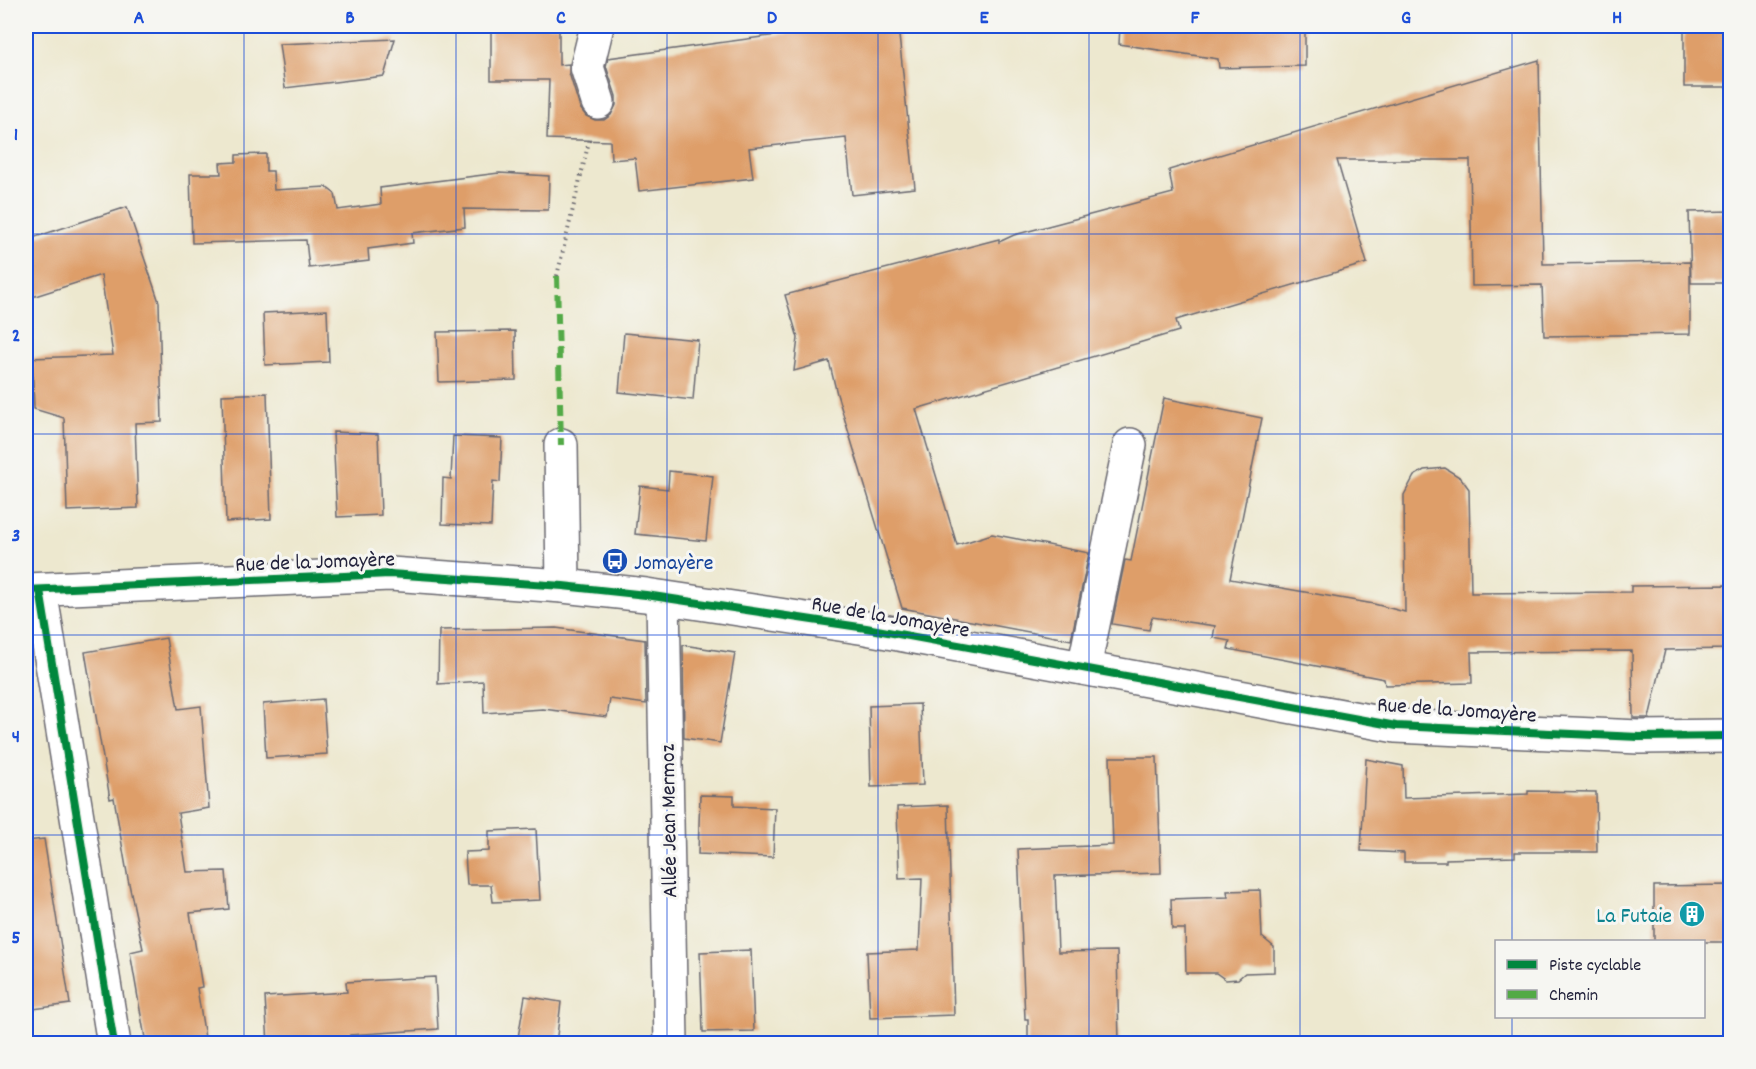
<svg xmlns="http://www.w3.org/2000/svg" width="1756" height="1069" font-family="Dekko,sans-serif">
  <rect width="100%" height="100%" fill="#f6f6f2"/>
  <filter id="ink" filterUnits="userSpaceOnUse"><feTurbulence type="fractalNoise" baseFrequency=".0167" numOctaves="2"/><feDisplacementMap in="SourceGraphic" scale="12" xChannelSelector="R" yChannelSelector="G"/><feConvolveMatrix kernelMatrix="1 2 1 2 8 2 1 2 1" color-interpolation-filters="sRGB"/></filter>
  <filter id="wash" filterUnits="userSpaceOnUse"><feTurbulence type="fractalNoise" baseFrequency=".008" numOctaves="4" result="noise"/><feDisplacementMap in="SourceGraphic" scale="24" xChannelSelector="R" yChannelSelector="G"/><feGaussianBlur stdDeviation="1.35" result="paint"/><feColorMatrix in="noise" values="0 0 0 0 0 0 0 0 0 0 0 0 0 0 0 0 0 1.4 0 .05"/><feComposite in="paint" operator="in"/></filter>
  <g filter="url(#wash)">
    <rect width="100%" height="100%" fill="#ede8cf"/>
    <g id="blocks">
      <g fill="#de9e69">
        <path d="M 491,26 L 559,26 L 559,65 L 569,64 L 569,73 L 580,108 L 586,116 L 595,120 L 604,120 L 611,115 L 616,105 L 616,96 L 606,66 L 608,58 L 843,26 L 898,26 L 915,188 L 852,195 L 846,138 L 749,148 L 753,178 L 639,191 L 635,158 L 611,160 L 610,141 L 547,139 L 549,80 L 491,80 Z"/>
        <path d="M 1120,26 L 1305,26 L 1305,66 L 1219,68 L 1218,59 L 1119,44 Z"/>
        <rect x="1684" y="26" width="47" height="61"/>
        <path d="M 395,39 L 384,76 L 285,88 L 279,44 Z"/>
        <path d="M 1539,60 L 1543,264 L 1690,262 L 1690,334 L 1544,336 L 1542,285 L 1472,286 L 1470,160 L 1337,160 L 1367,263 L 1176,320 L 1179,331 L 916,409 L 957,545 L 992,534 L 1089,553 L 1071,640 L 902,608 L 837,394 L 829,361 L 794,371 L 798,338 L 785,295 L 999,239 L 999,242 L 1014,235 L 1173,193 L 1169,170 Z"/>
        <path d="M 266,154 L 266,171 L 273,171 L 274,190 L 326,187 L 335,194 L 338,210 L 381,204 L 380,188 L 499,173 L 549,176 L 548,210 L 464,209 L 465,227 L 412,233 L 413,243 L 368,249 L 369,261 L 309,268 L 306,240 L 192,243 L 190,174 L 221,174 L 220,163 L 236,162 L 236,155 Z"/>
        <path d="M 127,207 L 159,302 L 162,422 L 135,423 L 138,508 L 67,511 L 64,418 L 34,409 L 32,358 L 113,355 L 101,275 L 26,299 L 26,240 Z"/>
        <path d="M 1731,211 L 1731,283 L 1691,283 L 1689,212 Z"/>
        <path d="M 327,310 L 329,362 L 265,365 L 263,313 Z"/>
        <path d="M 515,331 L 516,380 L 439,382 L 437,332 Z"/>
        <path d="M 624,333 L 698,340 L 693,400 L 619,392 Z"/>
        <path d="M 267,393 L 271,519 L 226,522 L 222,395 Z"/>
        <path d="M 1164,398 L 1262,418 L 1230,579 L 1374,604 L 1405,612 L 1404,495 L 1414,476 L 1424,470 L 1445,468 L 1461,478 L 1469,489 L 1471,593 L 1631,592 L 1631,586 L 1731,585 L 1731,649 L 1665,650 L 1649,718 L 1633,718 L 1632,651 L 1471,652 L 1472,683 L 1385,685 L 1384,679 L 1228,649 L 1230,641 L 1213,638 L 1215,626 L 1152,617 L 1149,630 L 1112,624 L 1125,560 L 1131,561 Z"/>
        <path d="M 333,432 L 378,434 L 381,515 L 337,517 Z"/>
        <path d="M 453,436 L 502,438 L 500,482 L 493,481 L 491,526 L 442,524 L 443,478 L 451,479 Z"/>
        <path d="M 669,471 L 713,476 L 706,541 L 635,534 L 640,486 L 668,489 Z"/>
        <path d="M 556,628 L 645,640 L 646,704 L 610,699 L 607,717 L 543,709 L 484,713 L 483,681 L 438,684 L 439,630 Z"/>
        <path d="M 166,638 L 178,709 L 201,706 L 209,808 L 178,813 L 187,872 L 226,871 L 229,909 L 190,913 L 202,987 L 197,988 L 206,1044 L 146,1044 L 130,952 L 143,949 L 128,879 L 114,798 L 110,799 L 85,652 Z"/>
        <path d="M 683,645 L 735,653 L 720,743 L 684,738 Z"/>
        <path d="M 323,699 L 327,754 L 266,758 L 263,704 Z"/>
        <path d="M 920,704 L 923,785 L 871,787 L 869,706 Z"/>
        <path d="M 1110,757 L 1157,757 L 1161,873 L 1055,876 L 1058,952 L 1117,951 L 1119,1044 L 1028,1044 L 1028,1019 L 1025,1019 L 1018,849 L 1113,845 Z"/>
        <path d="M 1366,759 L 1403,766 L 1404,798 L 1528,794 L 1528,791 L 1596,792 L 1597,852 L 1515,852 L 1515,857 L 1446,859 L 1446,862 L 1404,862 L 1404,853 L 1361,851 Z"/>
        <path d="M 700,795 L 734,796 L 734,806 L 775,808 L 773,857 L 698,854 Z"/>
        <path d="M 948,805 L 954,1015 L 870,1018 L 867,952 L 919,950 L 922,878 L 899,879 L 897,807 Z"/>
        <path d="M 536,829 L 540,900 L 493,902 L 491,885 L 467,885 L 465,852 L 489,851 L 489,831 Z"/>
        <path d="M 44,839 L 70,1004 L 26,1010 L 26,841 Z"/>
        <path d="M 1731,885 L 1731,942 L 1654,942 L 1654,886 Z"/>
        <path d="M 1260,890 L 1262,937 L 1274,947 L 1274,972 L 1245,973 L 1238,979 L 1226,980 L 1216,973 L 1186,973 L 1185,929 L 1172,929 L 1171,899 L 1228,897 L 1227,891 Z"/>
        <path d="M 751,950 L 754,1031 L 703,1032 L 700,952 Z"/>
        <path d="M 435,977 L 438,1029 L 350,1035 L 351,1044 L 268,1044 L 265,997 L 347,992 L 346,982 Z"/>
        <path d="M 525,996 L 561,1002 L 556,1044 L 517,1044 Z"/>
      </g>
    </g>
  </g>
  <g filter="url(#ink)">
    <use href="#blocks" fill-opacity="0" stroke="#69676f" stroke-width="1.5"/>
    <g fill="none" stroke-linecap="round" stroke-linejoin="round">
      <g stroke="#69676f" stroke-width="36">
        <g id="minor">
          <path d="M 597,26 L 587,67 L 598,102"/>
          <path d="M 561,445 L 563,586"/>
          <path d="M 26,590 L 390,574 L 563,586 L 646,595 L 866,628 L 1396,726 L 1639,737 L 1730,736"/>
          <path d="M 40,590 L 114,1044"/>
          <path d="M 663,598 L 671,1044"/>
          <path d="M 1084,668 L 1130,445"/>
        </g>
      </g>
      <path stroke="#69676f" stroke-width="4" stroke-dasharray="1.5 4.5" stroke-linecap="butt" d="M 557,276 L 590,137"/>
      <use href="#minor" stroke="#fff" stroke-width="33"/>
      <path stroke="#53aa46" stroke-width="6" stroke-dasharray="12 6" stroke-linecap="butt" d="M 557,276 L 561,445"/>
      <g stroke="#f6f6f2" stroke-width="11">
        <g id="cycleway">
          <path d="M 26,590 L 390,574 L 563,586 L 646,595 L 866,628 L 1396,726 L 1639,737 L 1730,736"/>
          <path d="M 40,590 L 114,1044"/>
        </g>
      </g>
      <use href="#cycleway" stroke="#00873e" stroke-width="8"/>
    </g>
  </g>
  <path fill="none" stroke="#1d4ed8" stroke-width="1.5" stroke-opacity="0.55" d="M 244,26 L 244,1044M 456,26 L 456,1044M 667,26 L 667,1044M 878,26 L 878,1044M 1089,26 L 1089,1044M 1300,26 L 1300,1044M 1512,26 L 1512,942M 26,234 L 1730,234M 26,434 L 1730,434M 26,635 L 1730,635M 26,835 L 1730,835M 1512,1016 L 1512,1044"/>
  <defs>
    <g id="bus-disc" transform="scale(1.35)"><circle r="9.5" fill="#1a4fb4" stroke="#f6f6f2"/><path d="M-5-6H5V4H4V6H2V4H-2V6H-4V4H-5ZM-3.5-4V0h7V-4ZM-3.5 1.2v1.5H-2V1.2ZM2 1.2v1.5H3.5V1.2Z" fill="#fff"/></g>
    <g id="building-disc" transform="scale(1.35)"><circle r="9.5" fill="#0f9aa8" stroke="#f6f6f2"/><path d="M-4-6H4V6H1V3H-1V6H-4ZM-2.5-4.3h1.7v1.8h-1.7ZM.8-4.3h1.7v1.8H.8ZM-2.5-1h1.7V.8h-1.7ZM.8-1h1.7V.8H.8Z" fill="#fff"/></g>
  </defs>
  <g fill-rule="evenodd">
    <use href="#bus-disc" x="615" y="561"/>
    <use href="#building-disc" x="1692" y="914"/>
  </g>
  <g text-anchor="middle" stroke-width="6" stroke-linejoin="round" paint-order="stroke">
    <g font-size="22" fill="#22223b" stroke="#f6f6f2">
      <text transform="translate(315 560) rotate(-2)" y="8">Rue de la Jomayère</text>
      <text transform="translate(891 615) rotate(10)" y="8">Rue de la Jomayère</text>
      <text transform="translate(1457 708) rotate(4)" y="8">Rue de la Jomayère</text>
      <text transform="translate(667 821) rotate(-91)" y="8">Allée Jean Mermoz</text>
    </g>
    <g font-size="22" fill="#164399" stroke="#f6f6f2" text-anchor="start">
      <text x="634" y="569">Jomayère</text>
    </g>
    <g font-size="22" fill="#0d838f" stroke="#f6f6f2" text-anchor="end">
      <text x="1672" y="922">La Futaie</text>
    </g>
  </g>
  <rect width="1756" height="1069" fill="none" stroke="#f6f6f2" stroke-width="66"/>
  <rect x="1495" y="940" width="210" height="78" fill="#f6f6f2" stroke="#a1a1a9" stroke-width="1.5"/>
  <rect x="1507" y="960" width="30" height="9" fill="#00873e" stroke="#a1a1a9" stroke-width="1.5"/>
  <text x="1549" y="970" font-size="18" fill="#22223b">Piste cyclable</text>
  <rect x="1507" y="990" width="30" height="9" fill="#53aa46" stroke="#a1a1a9" stroke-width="1.5"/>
  <text x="1549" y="1000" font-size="18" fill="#22223b">Chemin</text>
  <rect x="33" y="33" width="1690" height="1003" fill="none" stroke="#1d4ed8" stroke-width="2"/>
  <g font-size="20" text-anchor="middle" font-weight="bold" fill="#1d4ed8">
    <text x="139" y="23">A</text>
    <text x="350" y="23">B</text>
    <text x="561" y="23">C</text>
    <text x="772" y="23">D</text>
    <text x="984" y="23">E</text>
    <text x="1195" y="23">F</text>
    <text x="1406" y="23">G</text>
    <text x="1617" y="23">H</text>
    <text x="16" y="140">1</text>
    <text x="16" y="341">2</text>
    <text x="16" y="541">3</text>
    <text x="16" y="742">4</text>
    <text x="16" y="943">5</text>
  </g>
</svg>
